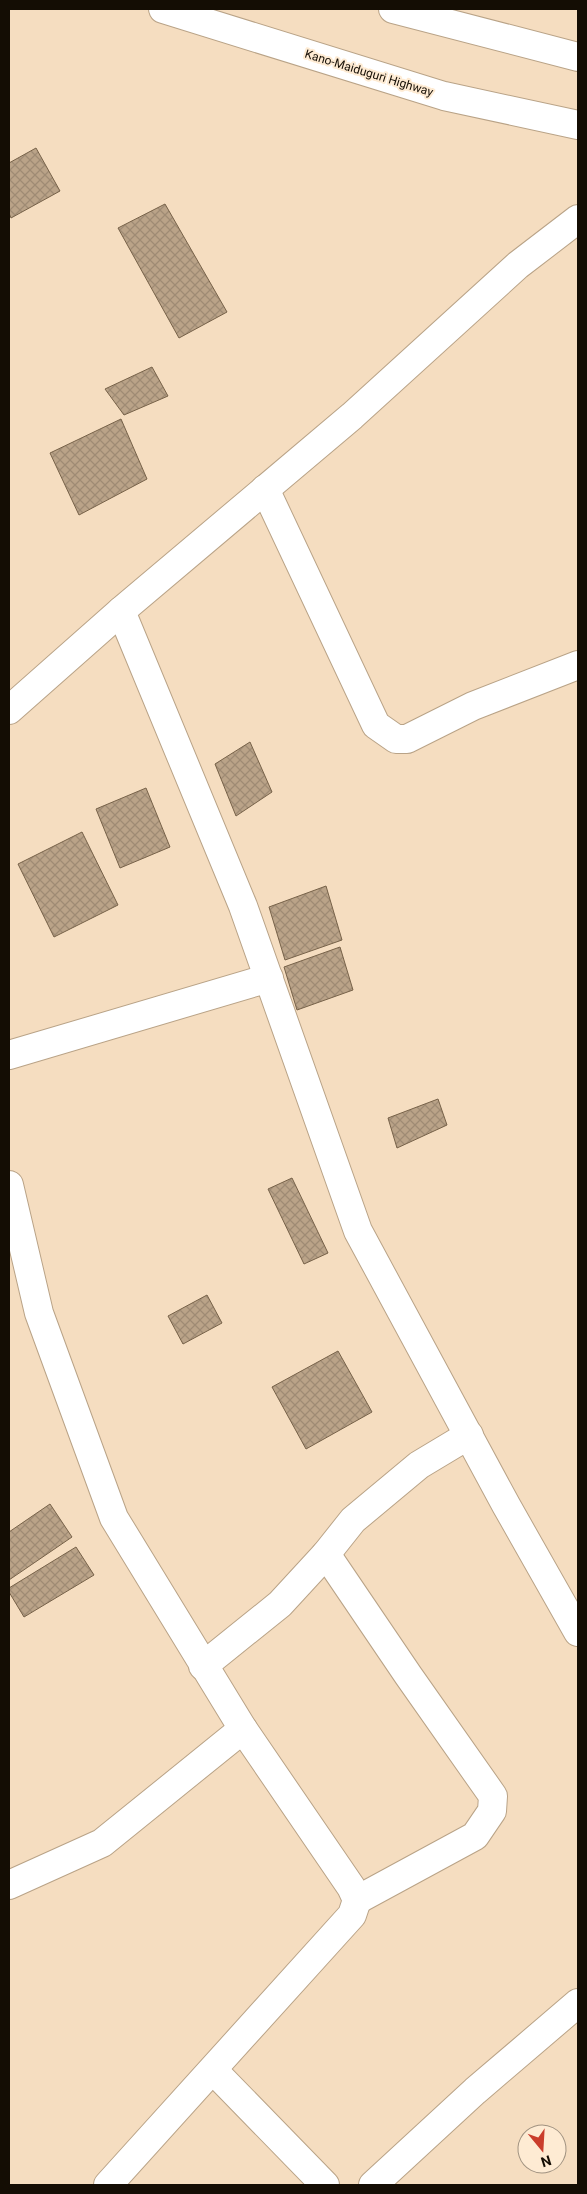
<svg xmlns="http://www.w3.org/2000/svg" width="587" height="2194" font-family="Roboto,sans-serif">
  <defs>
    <pattern id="building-cross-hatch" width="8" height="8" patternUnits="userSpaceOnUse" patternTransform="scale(1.25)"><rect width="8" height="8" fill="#baa388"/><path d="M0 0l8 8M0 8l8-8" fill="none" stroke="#9f8b74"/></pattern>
  </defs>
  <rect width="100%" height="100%" fill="#f5ddc0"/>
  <g fill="url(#building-cross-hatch)" stroke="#776249">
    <path d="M 36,148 L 60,191 L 11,218 L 9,213 L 9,163 Z"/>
    <path d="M 165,204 L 227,312 L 179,338 L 118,228 Z"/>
    <path d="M 152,367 L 168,396 L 124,415 L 105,389 Z"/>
    <path d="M 121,419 L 147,479 L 79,515 L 50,453 Z"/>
    <path d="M 250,742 L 272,792 L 236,816 L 215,764 Z"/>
    <path d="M 146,788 L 170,847 L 120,868 L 96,809 Z"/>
    <path d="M 82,832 L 118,905 L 54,937 L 18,864 Z"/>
    <path d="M 326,886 L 342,940 L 285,960 L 269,907 Z"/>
    <path d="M 340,947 L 353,990 L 297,1010 L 284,967 Z"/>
    <path d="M 438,1099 L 447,1125 L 397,1148 L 388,1118 Z"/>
    <path d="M 292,1178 L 328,1253 L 304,1264 L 268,1189 Z"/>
    <path d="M 207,1295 L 222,1323 L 183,1344 L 168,1316 Z"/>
    <path d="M 338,1351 L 372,1412 L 306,1449 L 272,1387 Z"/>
    <path d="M 50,1504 L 72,1537 L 9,1580 L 9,1532 Z"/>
    <path d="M 76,1547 L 94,1575 L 24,1617 L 9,1592 L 9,1588 Z"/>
  </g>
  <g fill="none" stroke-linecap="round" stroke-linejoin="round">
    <g stroke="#b9a387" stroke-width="30">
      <g id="street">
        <path d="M 265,489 L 376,725 L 396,739 L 407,739 L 473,706 L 578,665"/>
        <path d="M 121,611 L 243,906 L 358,1231 L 506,1505 L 578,1632"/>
        <path d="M 9,710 L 121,611 L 352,416 L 518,265 L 578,219"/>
        <path d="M 9,1055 L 269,978"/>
        <path d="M 9,1185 L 39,1313 L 114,1518 L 243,1729 L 351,1887 L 357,1900 L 352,1915 L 108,2185"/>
        <path d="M 326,1554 L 408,1675 L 493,1796 L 492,1811 L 475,1836 L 357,1900"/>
        <path d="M 203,1666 L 280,1604 L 326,1554 L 353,1520 L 419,1465 L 469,1435"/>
        <path d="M 9,1885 L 102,1843 L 243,1729"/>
        <path d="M 213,2070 L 325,2185"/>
        <path d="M 373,2185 L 475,2091 L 578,2003"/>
      </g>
    </g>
    <g stroke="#b9a387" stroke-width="30">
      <g id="highway">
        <path d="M 163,9 L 444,96 L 578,125"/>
        <path d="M 393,9 L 578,57"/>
      </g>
    </g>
    <use href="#street" stroke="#fff" stroke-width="28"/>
    <use href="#highway" stroke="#fff" stroke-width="28"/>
  </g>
  <g text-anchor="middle" stroke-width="4" stroke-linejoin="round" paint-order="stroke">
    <g font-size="12" fill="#140d04" stroke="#feebd3">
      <text transform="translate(369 73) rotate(17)" y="4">Kano-Maiduguri Highway</text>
    </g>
  </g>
  <rect width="587" height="2194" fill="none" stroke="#140d04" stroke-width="20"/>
  <g transform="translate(542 2149) rotate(162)"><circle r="24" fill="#feebd3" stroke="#a09280"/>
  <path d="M0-4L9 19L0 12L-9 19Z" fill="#ca3d2b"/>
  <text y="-8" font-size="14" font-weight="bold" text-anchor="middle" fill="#140d04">N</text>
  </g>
</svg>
